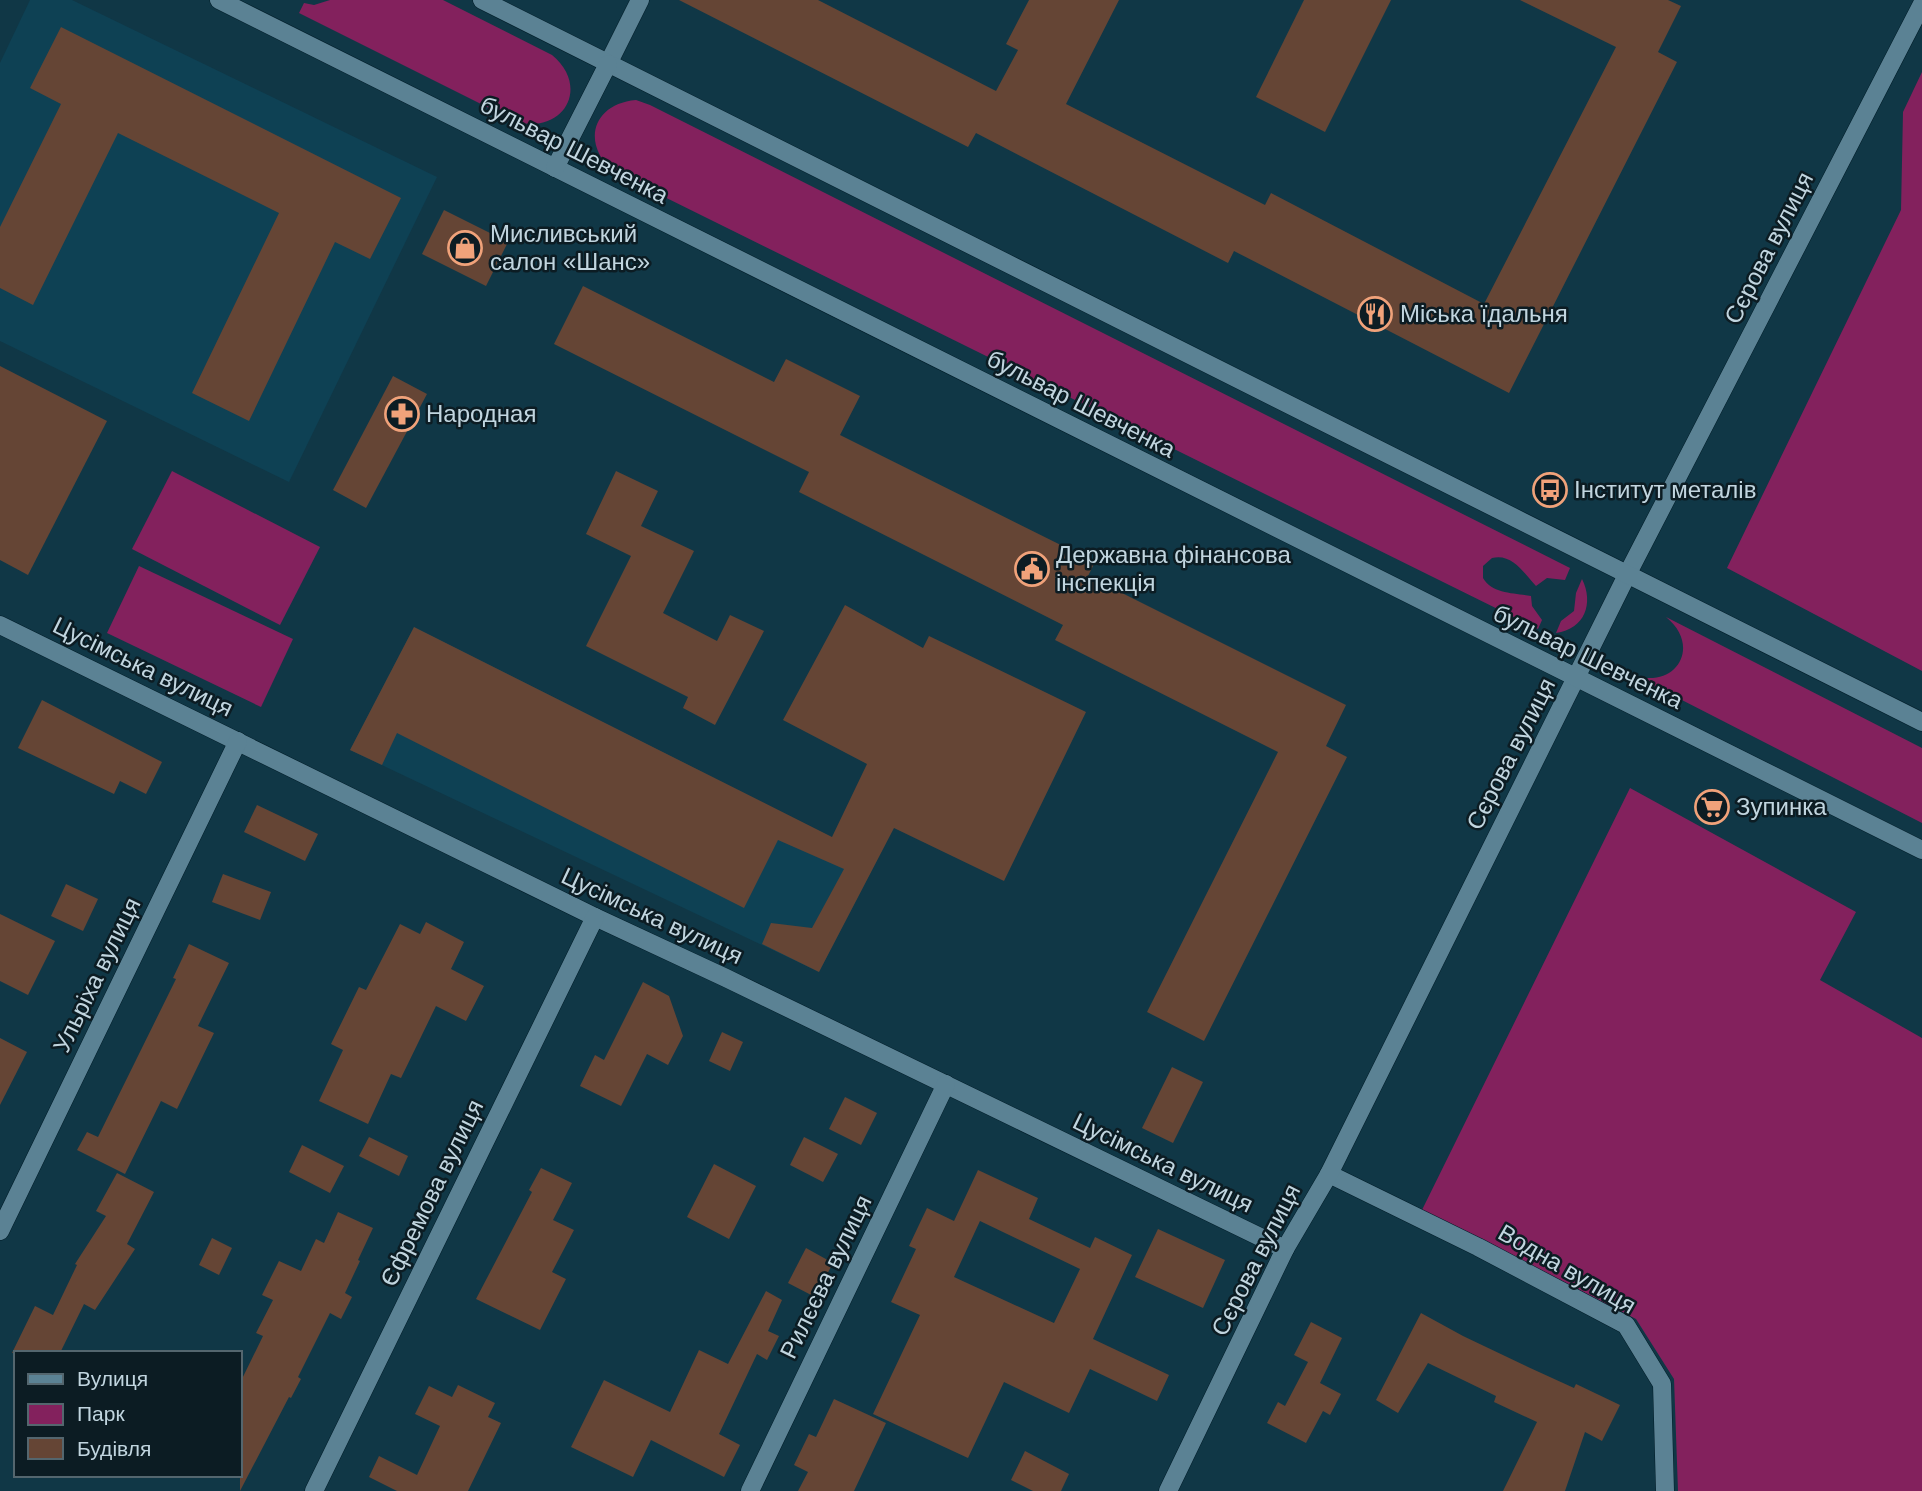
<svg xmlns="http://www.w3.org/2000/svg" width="1922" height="1491" font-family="Arial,sans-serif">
  <rect width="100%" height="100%" fill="#103746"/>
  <g fill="#0e4154">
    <path d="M 30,0 L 72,0 L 437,177 L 289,482 L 0,341 L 0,63 Z"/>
    <path d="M 414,627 L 877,860 L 819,972 L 350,750 Z"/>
  </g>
  <g fill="#83215d">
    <path d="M 330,0 L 443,0 L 552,55 C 590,86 565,134 517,122 L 299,13 L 304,3 L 314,5 Z"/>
    <path d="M 1922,72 L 1922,671 L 1727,568 L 1901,210 L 1903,112 Z"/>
    <path d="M 636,100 L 650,105 L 1570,568 L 1565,580 L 1547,578 L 1536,586 C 1524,573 1512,553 1492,558 L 1483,566 L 1483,578 C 1492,594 1515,593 1531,596 L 1532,606 L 1542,620 L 1538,629 L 614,172 C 581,144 592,104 636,100 Z"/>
    <path d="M 172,471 L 320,547 L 280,625 L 132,549 Z"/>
    <path d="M 139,566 L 293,639 L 261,707 L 107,633 Z"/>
    <path d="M 1582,579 C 1594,603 1585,629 1556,633 L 1561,621 L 1574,611 L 1576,593 Z"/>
    <path d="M 1666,617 L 1922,748 L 1922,823 L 1635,676 C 1678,688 1701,645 1666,617 Z"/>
    <path d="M 1630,788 L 1856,912 L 1820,980 L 1922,1038 L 1922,1491 L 1678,1491 L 1674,1379 L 1636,1319 L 1422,1210 Z"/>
  </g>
  <g fill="#654535" fill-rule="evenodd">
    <path d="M 679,0 L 818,0 L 996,91 L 1018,50 L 1006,44 L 1029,0 L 1119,0 L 1066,104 L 1265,205 L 1271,193 L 1484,304 L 1616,47 L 1520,0 L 1668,0 L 1681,6 L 1658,52 L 1677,62 L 1509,393 L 1234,251 L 1228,263 L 976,133 L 968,147 Z"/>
    <path d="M 1304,0 L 1391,0 L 1325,132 L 1256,97 Z"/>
    <path d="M 61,27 L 401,198 L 370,259 L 335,242 L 249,421 L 192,393 L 279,213 L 118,133 L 33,305 L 0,288 L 0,227 L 61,104 L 30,88 Z"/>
    <path d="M 444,210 L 508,242 L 486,286 L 422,254 Z"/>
    <path d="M 583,286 L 774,382 L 786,359 L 860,396 L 840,435 L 1095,562 L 1088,576 L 1346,705 L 1326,746 L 1347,757 L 1204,1041 L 1147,1012 L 1278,752 L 1055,640 L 1063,625 L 799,492 L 809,472 L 554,344 Z"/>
    <path d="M 0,366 L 107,421 L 28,575 L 0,560 Z"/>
    <path d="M 393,376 L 427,394 L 366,508 L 333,490 Z"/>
    <path d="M 616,471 L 658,491 L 641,526 L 694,551 L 663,613 L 717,641 L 730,615 L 764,631 L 715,725 L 683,708 L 688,697 L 586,646 L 631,556 L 586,534 Z"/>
    <path d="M 845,605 L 923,648 L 929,636 L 1086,712 L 1004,881 L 894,828 L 819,972 L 762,944 L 771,923 L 812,928 L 844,869 L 778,840 L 744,908 L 397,733 L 382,765 L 350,750 L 414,627 L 832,837 L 867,764 L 783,720 Z"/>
    <path d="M 42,700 L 162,762 L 146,794 L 120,781 L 114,794 L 18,748 Z"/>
    <path d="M 257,805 L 318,834 L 305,861 L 244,832 Z"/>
    <path d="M 223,874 L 271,892 L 260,920 L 212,902 Z"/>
    <path d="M 66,884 L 98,899 L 83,931 L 51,916 Z"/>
    <path d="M 0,914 L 55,941 L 28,995 L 0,981 Z"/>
    <path d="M 426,922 L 464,942 L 451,969 L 484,986 L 466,1021 L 436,1006 L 401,1078 L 391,1074 L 368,1124 L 319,1101 L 343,1050 L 331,1044 L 359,987 L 366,990 L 400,924 L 420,934 Z"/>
    <path d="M 189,944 L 229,963 L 198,1026 L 214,1033 L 177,1109 L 161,1101 L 125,1174 L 77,1150 L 87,1132 L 98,1137 L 176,979 L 173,978 Z"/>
    <path d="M 643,982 L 669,996 L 683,1036 L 668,1065 L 647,1054 L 621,1106 L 580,1086 L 595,1055 L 604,1060 Z"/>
    <path d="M 722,1032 L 743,1042 L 730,1071 L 709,1061 Z"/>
    <path d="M 0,1038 L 27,1052 L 0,1105 Z"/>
    <path d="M 1172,1067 L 1203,1082 L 1173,1143 L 1142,1128 Z"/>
    <path d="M 845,1097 L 877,1113 L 861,1145 L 829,1129 Z"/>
    <path d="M 369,1137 L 408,1156 L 399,1176 L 359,1156 Z"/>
    <path d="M 804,1137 L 838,1154 L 823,1182 L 790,1165 Z"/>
    <path d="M 302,1145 L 344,1166 L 330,1193 L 289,1172 Z"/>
    <path d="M 714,1164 L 756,1186 L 729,1239 L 687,1217 Z"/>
    <path d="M 541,1168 L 572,1183 L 553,1220 L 574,1230 L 552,1272 L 566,1279 L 540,1330 L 476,1299 L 532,1192 L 529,1190 Z"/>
    <path d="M 978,1170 L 1038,1198 L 1029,1219 L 1090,1248 L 1095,1237 L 1132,1255 L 1093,1339 L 1169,1375 L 1157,1401 L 1090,1369 L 1069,1413 L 1004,1382 L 968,1458 L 873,1414 L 920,1315 L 891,1302 L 916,1249 L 909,1246 L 927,1208 L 954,1221 ZM 980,1221 L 1080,1269 L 1054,1323 L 954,1277 Z"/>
    <path d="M 117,1173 L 154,1192 L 127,1244 L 135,1249 L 95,1310 L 84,1304 L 60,1353 L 12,1353 L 35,1306 L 53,1315 L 77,1265 L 75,1264 L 106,1216 L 96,1211 Z"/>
    <path d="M 338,1212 L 373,1228 L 358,1260 L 360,1261 L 345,1293 L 352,1297 L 341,1319 L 330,1313 L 298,1377 L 301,1379 L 291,1398 L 289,1397 L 240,1491 L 240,1383 L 263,1336 L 256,1333 L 273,1300 L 262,1295 L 279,1261 L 301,1271 L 316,1239 L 324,1243 Z"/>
    <path d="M 1158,1229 L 1225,1260 L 1203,1308 L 1135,1277 Z"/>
    <path d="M 212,1238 L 232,1248 L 219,1275 L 199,1265 Z"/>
    <path d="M 806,1248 L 833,1263 L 815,1297 L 788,1283 Z"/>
    <path d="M 766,1291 L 782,1300 L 768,1331 L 779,1336 L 767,1360 L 757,1354 L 719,1434 L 740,1445 L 724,1477 L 651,1440 L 633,1477 L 571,1447 L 604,1380 L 670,1412 L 699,1350 L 728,1364 Z"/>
    <path d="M 1421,1313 L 1463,1336 L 1528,1367 L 1574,1388 L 1576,1384 L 1620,1405 L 1602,1441 L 1585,1432 L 1565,1491 L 1503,1491 L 1537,1422 L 1494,1402 L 1496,1396 L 1428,1363 L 1398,1413 L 1376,1400 Z"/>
    <path d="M 1311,1322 L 1342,1338 L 1320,1383 L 1341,1394 L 1330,1415 L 1323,1411 L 1306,1443 L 1267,1423 L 1278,1402 L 1285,1406 L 1308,1362 L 1294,1355 Z"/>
    <path d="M 458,1385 L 495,1403 L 488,1417 L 501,1423 L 468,1491 L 397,1491 L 369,1477 L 379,1456 L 417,1475 L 440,1426 L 415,1414 L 429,1386 L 452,1397 Z"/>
    <path d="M 834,1399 L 886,1423 L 854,1491 L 798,1491 L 808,1472 L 794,1465 L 809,1434 L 816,1437 Z"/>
    <path d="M 1025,1451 L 1069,1474 L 1061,1491 L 1033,1491 L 1011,1480 Z"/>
  </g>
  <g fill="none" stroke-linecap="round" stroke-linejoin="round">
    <g stroke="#011d29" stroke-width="19">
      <g id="street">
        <path d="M 608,64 L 640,0"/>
        <path d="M 0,625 L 595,917 L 726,978 L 1285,1249"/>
        <path d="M 1329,1174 L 1478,1247 L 1626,1325 L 1662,1384 L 1665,1491"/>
        <path d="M 0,1231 L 238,741"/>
        <path d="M 314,1491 L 595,917"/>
        <path d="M 750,1491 L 946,1084"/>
        <path d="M 1168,1491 L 1285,1249 L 1329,1174 L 1628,573 L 1922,4"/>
      </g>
    </g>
    <g stroke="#011d29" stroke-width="19">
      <g id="secondary">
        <path d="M 219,0 L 1922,850"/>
        <path d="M 482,0 L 1922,722"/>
        <path d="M 555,168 L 608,64"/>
      </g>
    </g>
    <use href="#street" stroke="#5b8294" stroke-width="18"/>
    <use href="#secondary" stroke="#5b8294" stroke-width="18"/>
  </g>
  <defs>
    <g id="shop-ring" transform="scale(1.75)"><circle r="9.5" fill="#0c1c23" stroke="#f0a27a" stroke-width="1.5"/><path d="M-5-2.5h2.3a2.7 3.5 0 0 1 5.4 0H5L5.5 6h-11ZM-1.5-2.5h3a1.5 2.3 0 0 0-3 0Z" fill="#f0a27a"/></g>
    <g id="restaurant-ring" transform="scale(1.75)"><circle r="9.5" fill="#0c1c23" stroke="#f0a27a" stroke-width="1.5"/><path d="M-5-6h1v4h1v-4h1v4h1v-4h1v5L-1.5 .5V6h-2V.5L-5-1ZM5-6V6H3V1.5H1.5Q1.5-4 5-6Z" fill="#f0a27a"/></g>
    <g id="pharmacy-ring" transform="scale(1.75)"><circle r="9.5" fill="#0c1c23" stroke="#f0a27a" stroke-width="1.5"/><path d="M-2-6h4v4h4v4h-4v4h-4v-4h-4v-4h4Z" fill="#f0a27a"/></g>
    <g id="bus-ring" transform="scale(1.75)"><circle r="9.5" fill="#0c1c23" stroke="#f0a27a" stroke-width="1.5"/><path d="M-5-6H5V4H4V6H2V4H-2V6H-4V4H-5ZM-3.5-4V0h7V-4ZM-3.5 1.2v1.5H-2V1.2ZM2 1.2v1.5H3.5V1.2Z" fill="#f0a27a"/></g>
    <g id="civic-ring" transform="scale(1.75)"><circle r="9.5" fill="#0c1c23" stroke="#f0a27a" stroke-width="1.5"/><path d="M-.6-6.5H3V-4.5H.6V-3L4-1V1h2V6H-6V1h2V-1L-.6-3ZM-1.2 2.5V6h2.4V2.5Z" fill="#f0a27a"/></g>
    <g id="supermarket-ring" transform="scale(1.75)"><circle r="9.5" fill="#0c1c23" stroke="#f0a27a" stroke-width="1.5"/><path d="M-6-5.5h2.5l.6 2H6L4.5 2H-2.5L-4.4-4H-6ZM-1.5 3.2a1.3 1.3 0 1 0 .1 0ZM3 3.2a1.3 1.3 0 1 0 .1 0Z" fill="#f0a27a"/></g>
  </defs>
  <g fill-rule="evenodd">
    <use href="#shop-ring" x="465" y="248"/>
    <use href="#restaurant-ring" x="1375" y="314"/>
    <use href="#pharmacy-ring" x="402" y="414"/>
    <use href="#bus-ring" x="1550" y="490"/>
    <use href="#civic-ring" x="1032" y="569"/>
    <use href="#supermarket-ring" x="1712" y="807"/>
  </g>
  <g text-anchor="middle" stroke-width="5" stroke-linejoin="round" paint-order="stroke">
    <g font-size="24" fill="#c1d5df" stroke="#0c1c23">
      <text transform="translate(574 150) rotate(27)" y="8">бульвар Шевченка</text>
      <text transform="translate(1769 248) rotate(-63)" y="8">Сєрова вулиця</text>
      <text transform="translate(1081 404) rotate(27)" y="8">бульвар Шевченка</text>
      <text transform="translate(1588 657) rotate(26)" y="8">бульвар Шевченка</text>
      <text transform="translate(143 667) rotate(26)" y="8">Цусімська вулиця</text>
      <text transform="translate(1511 754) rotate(-63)" y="8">Сєрова вулиця</text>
      <text transform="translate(652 916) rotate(25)" y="8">Цусімська вулиця</text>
      <text transform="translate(97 975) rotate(-64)" y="8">Ульріха вулиця</text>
      <text transform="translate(1163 1163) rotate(26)" y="8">Цусімська вулиця</text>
      <text transform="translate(432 1193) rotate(-64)" y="8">Єфремова вулиця</text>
      <text transform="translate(1256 1260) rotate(-63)" y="8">Сєрова вулиця</text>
      <text transform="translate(1567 1269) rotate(30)" y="8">Водна вулиця</text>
      <text transform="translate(826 1277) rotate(-64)" y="8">Рилєєва вулиця</text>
    </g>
    <g font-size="24" fill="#c1d5df" stroke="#0c1c23" text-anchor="start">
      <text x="490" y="242">Мисливський<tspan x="490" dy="28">салон «Шанс»</tspan></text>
      <text x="1400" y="322">Міська їдальня</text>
      <text x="426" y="422">Народная</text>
      <text x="1574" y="498">Інститут металів</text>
      <text x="1056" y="563">Державна фінансова<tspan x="1056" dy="28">інспекція</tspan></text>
      <text x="1736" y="815">Зупинка</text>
    </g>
  </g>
  <rect x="14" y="1351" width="228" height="126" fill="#0c1c23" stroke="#54666e" stroke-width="2"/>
  <rect x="28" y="1374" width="35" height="10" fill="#5b8294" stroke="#54666e" stroke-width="2"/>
  <text x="77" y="1386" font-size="21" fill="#c1d5df">Вулиця</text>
  <rect x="28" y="1404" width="35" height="21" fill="#83215d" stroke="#54666e" stroke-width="2"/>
  <text x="77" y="1421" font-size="21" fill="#c1d5df">Парк</text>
  <rect x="28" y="1438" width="35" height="21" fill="#654535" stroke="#54666e" stroke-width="2"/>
  <text x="77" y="1456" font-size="21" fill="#c1d5df">Будівля</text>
</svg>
